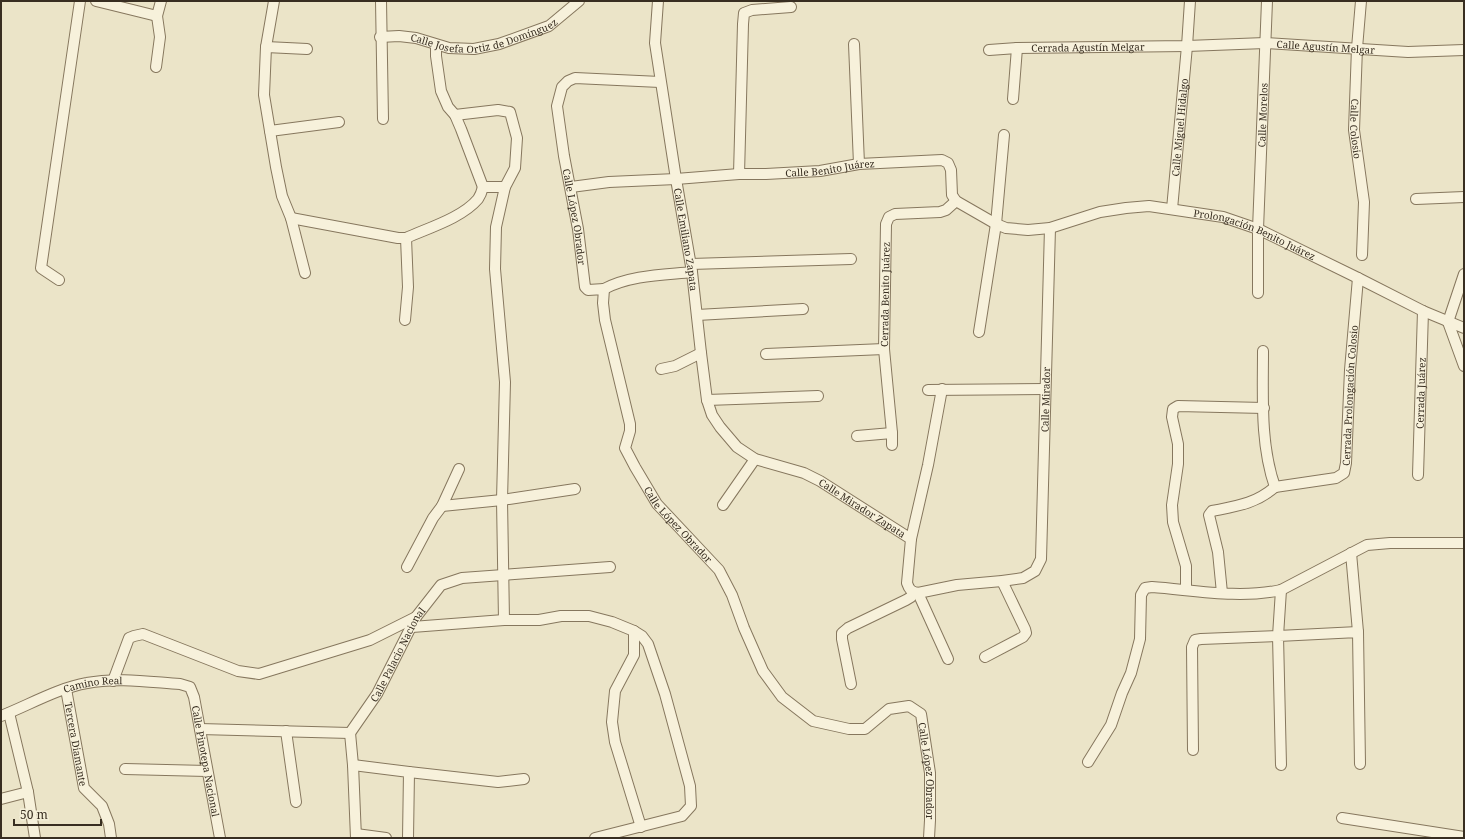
<svg xmlns="http://www.w3.org/2000/svg" width="1465" height="839" font-family="'Noto Serif',serif">
  <rect width="100%" height="100%" fill="#ebe4c8"/>
  <g fill="none" stroke-linecap="round" stroke-linejoin="round">
    <g stroke="#86775e" stroke-width="12">
      <g id="minor">
        <path d="M 96,1 L 157,16 L 161,1"/>
        <path d="M 274,1 L 266,47 L 264,95 L 276,167 L 282,196 L 291,218 L 305,273"/>
        <path d="M 381,1 L 383,119"/>
        <path id="s1" d="M 658,1 L 655,43 L 676,179 L 692,272 L 701,353 L 707,400 L 712,415 L 720,427 L 737,447 L 755,459 L 804,473 L 820,481 L 911,539 L 907,583 C 909,589 911,592 918,593 L 957,585 L 1002,581 L 1023,578 L 1035,571 L 1041,559 L 1050,228"/>
        <path id="s2" d="M 1361,1 L 1357,48 L 1354,130 L 1364,202 L 1362,255"/>
        <path id="s3" d="M 380,37 L 399,36 L 416,38 L 449,48 L 474,49 L 499,44 L 549,26 L 579,1"/>
        <path d="M 854,44 L 859,164"/>
        <path d="M 436,45 L 436,56 L 441,91 L 448,107 L 455,115 L 461,129 L 483,187"/>
        <path d="M 266,47 L 307,49"/>
        <path id="s4" d="M 989,50 L 1017,48 L 1187,46 L 1265,43 L 1408,52 L 1464,50"/>
        <path d="M 156,67 L 160,37 L 157,16"/>
        <path id="s5" d="M 660,82 L 575,78 L 568,81 L 562,87 L 557,106 L 564,156 L 578,229 L 585,287 L 588,290 L 604,289 L 603,303 L 605,320 L 630,424 L 630,431 L 625,448 L 635,467 L 657,504 L 719,570 L 732,595 L 744,628 L 763,671 L 782,697 L 813,721 L 849,729 L 865,729 L 889,709 L 909,706 L 921,714 L 930,773 L 930,820 L 929,838"/>
        <path d="M 1013,99 L 1017,48"/>
        <path d="M 455,115 L 498,110 L 510,112 L 517,138 L 515,168 L 505,187 L 496,227 L 495,269 L 505,382 L 502,500 L 504,620"/>
        <path d="M 270,131 L 339,122"/>
        <path d="M 739,174 L 743,24 L 744,13 L 752,10 L 791,7"/>
        <path id="s6" d="M 571,187 L 609,182 L 676,179 L 739,174 L 766,174 L 820,171 L 859,164 L 942,160 L 948,163 L 951,170 L 952,195 L 956,201 L 996,224 L 1006,228 L 1028,230 L 1050,228 L 1100,212 L 1126,208 L 1149,206 L 1223,217 L 1258,229 L 1358,278 L 1423,311 L 1464,328"/>
        <path d="M 1416,199 L 1464,197"/>
        <path id="s7" d="M 1172,209 L 1187,46 L 1190,1"/>
        <path d="M 291,218 L 398,238 L 406,238 C 428,228 462,218 478,199 C 480,196 482,191 483,187 L 505,187"/>
        <path d="M 691,264 L 851,259"/>
        <path d="M 59,280 L 41,268 L 80,1"/>
        <path d="M 604,289 C 631,275 663,275 692,272"/>
        <path id="s8" d="M 1258,293 L 1258,229 L 1267,1"/>
        <path d="M 697,315 L 803,309"/>
        <path d="M 405,320 L 408,287 L 406,238"/>
        <path d="M 1448,322 L 1464,274"/>
        <path d="M 1448,322 L 1464,366"/>
        <path d="M 979,332 L 996,224 L 1004,135"/>
        <path d="M 1263,351 C 1263,396 1260,444 1275,487"/>
        <path d="M 766,354 L 884,349"/>
        <path d="M 661,369 L 675,366 L 701,353"/>
        <path d="M 928,390 L 1044,389"/>
        <path d="M 707,400 L 818,396"/>
        <path d="M 857,436 L 892,433"/>
        <path id="s9" d="M 892,445 L 892,433 L 884,349 L 886,224 L 889,217 L 895,214 L 940,212 L 946,210 L 956,201"/>
        <path id="s10" d="M 1418,475 L 1423,311"/>
        <path id="s11" d="M 1275,487 L 1336,478 L 1344,473 L 1346,463 L 1350,370 L 1358,278"/>
        <path d="M 723,505 L 755,459"/>
        <path d="M 442,506 L 502,500 L 575,489"/>
        <path d="M 911,539 L 928,465 L 942,389"/>
        <path d="M 1351,553 L 1358,632"/>
        <path d="M 407,567 L 433,518 L 442,506 L 459,469"/>
        <path d="M 1186,590 L 1186,566 L 1173,522 L 1172,505 L 1178,464 L 1178,444 L 1172,417 L 1173,409 L 1178,406 L 1264,408"/>
        <path d="M 918,593 L 948,659"/>
        <path d="M 1222,593 L 1218,552 L 1209,515 L 1212,511 C 1237,506 1255,504 1275,487"/>
        <path d="M 412,627 L 504,620 L 539,620 L 561,616 L 589,616 L 612,622 L 634,631 L 642,636 L 648,644 L 665,694 L 690,786 L 691,806 L 682,816 L 595,838"/>
        <path d="M 634,631 L 634,655 L 615,691 L 612,722 L 615,742 L 641,827"/>
        <path d="M 985,657 L 1023,637 L 1026,633 L 1025,629 L 1002,581"/>
        <path d="M 113,681 L 129,638 L 134,636 L 143,634 L 238,671 L 259,674 L 370,640 L 416,617"/>
        <path d="M 851,684 L 842,639 L 842,633 L 848,628 L 906,600 L 911,597 L 913,592"/>
        <path id="s12" d="M 66,689 L 84,788 L 102,806 L 109,824 L 111,838"/>
        <path d="M 9,713 L 28,792 L 35,838"/>
        <path id="s13" d="M 1,716 C 29,705 58,688 87,683 C 117,677 150,682 180,684 L 190,687 L 194,697 L 220,838"/>
        <path d="M 200,729 L 350,733"/>
        <path d="M 286,731 L 296,802"/>
        <path id="s14" d="M 350,733 L 377,694 L 416,617 L 441,585 L 462,578 L 610,567"/>
        <path d="M 350,733 L 353,765 L 356,838"/>
        <path d="M 1193,750 L 1192,647 L 1195,640 L 1201,639 L 1278,636 L 1281,590"/>
        <path d="M 1088,762 L 1111,725 L 1122,693 L 1131,673 L 1140,639 L 1141,595 L 1145,588 L 1152,587 C 1194,590 1239,599 1281,590 L 1367,545 L 1390,543 L 1464,543"/>
        <path d="M 353,765 L 409,772 L 408,838"/>
        <path d="M 1281,765 L 1278,636 L 1358,632 L 1360,764"/>
        <path d="M 125,769 L 207,771"/>
        <path d="M 409,772 L 498,782 L 524,779"/>
        <path d="M 1,799 L 28,792"/>
        <path d="M 1342,818 L 1464,837"/>
        <path d="M 356,834 L 386,838"/>
      </g>
    </g>
    <use href="#minor" stroke="#f7f1db" stroke-width="10"/>
  </g>
  <g text-anchor="middle" stroke-width="3" stroke-linejoin="round" paint-order="stroke">
    <g font-size="10" fill="#382e21" stroke="#f3eed7">
      <text dy="4" stroke="none"><textPath href="#s3" startOffset="107">Calle Josefa Ortiz de Domínguez</textPath></text>
      <text dy="4" stroke="none"><textPath href="#s4" startOffset="99">Cerrada Agustín Melgar</textPath></text>
      <text dy="4" stroke="none"><textPath href="#s4" startOffset="337">Calle Agustín Melgar</textPath></text>
      <text dy="4" stroke="none"><textPath href="#s8" startOffset="178">Calle Morelos</textPath></text>
      <text dy="4" stroke="none"><textPath href="#s7" startOffset="82">Calle Miguel Hidalgo</textPath></text>
      <text dy="4" stroke="none"><textPath href="#s2" startOffset="128">Calle Colosio</textPath></text>
      <text dy="4" stroke="none"><textPath href="#s6" startOffset="260">Calle Benito Juárez</textPath></text>
      <text dy="4" stroke="none"><textPath href="#s5" startOffset="233">Calle López Obrador</textPath></text>
      <text dy="4" stroke="none"><textPath href="#s6" startOffset="732">Prolongación Benito Juárez</textPath></text>
      <text dy="4" stroke="none"><textPath href="#s1" startOffset="241">Calle Emiliano Zapata</textPath></text>
      <text dy="4" stroke="none"><textPath href="#s9" startOffset="151">Cerrada Benito Juárez</textPath></text>
      <text dy="4" stroke="none"><textPath href="#s10" startOffset="82">Cerrada Juárez</textPath></text>
      <text dy="4" stroke="none"><textPath href="#s11" startOffset="149">Cerrada Prolongación Colosio</textPath></text>
      <text dy="4" stroke="none"><textPath href="#s1" startOffset="1011">Calle Mirador</textPath></text>
      <text dy="4" stroke="none"><textPath href="#s1" startOffset="600">Calle Mirador Zapata</textPath></text>
      <text dy="4" stroke="none"><textPath href="#s5" startOffset="581">Calle López Obrador</textPath></text>
      <text dy="4" stroke="none"><textPath href="#s14" startOffset="92">Calle Palacio Nacional</textPath></text>
      <text dy="4" stroke="none"><textPath href="#s13" startOffset="98">Camino Real</textPath></text>
      <text dy="4" stroke="none"><textPath href="#s12" startOffset="56">Tercera Diamante</textPath></text>
      <text dy="4" stroke="none"><textPath href="#s13" startOffset="272">Calle Pinotepa Nacional</textPath></text>
      <text dy="4" stroke="none"><textPath href="#s5" startOffset="1000">Calle López Obrador</textPath></text>
    </g>
  </g>
  <rect width="1465" height="839" fill="none" stroke="#382e21" stroke-width="4"/>
  <path d="M14 819v6h87v-6" fill="none" stroke="#382e21" stroke-width="2"/>
  <text x="20" y="819" font-size="12" fill="#382e21" stroke="#f3eed7" stroke-width="3" paint-order="stroke">50 m</text>
</svg>
